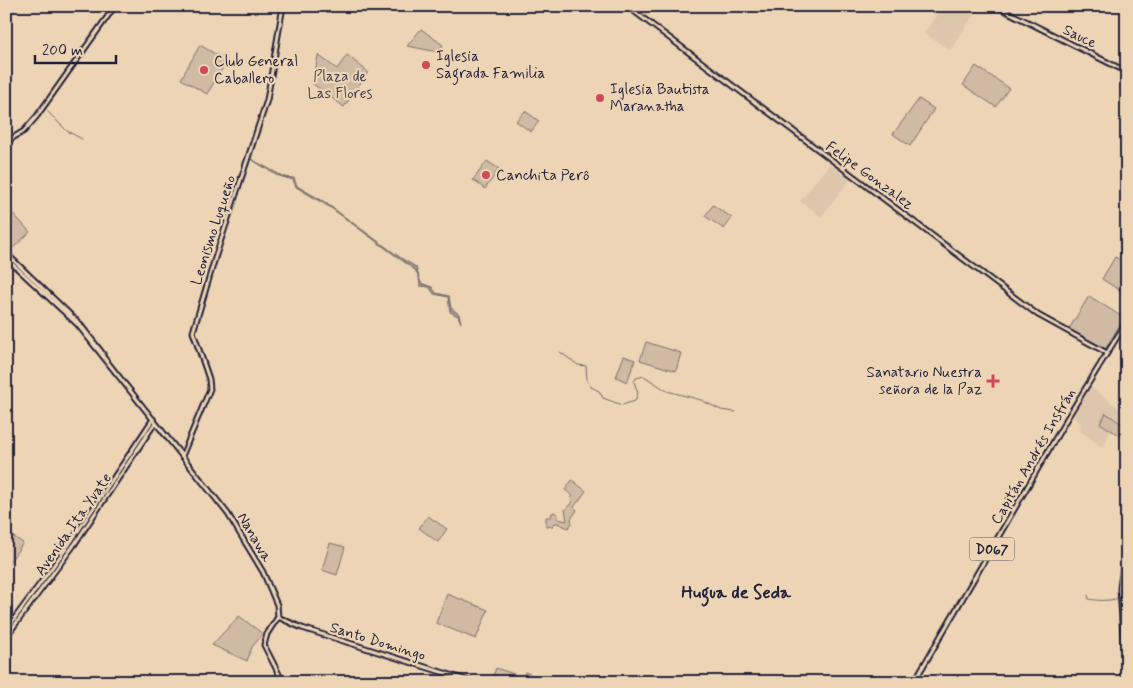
<svg xmlns="http://www.w3.org/2000/svg" width="1133" height="688" font-family="Mynerve,sans-serif">
  <rect width="100%" height="100%" fill="#edd4b5"/>
  <filter id="ink" filterUnits="userSpaceOnUse"><feTurbulence type="fractalNoise" baseFrequency=".02" numOctaves="2"/><feDisplacementMap in="SourceGraphic" scale="10" xChannelSelector="R" yChannelSelector="G"/><feConvolveMatrix kernelMatrix="1 2 1 2 8 2 1 2 1" color-interpolation-filters="sRGB"/></filter>
  <g filter="url(#ink)">
    <g fill="#dec6ac">
      <path d="M 943,6 L 980,6 L 950,50 L 924,33 Z"/>
      <path d="M 829,164 L 850,180 L 821,217 L 800,201 Z"/>
      <path d="M 1091,387 L 1127,414 L 1127,440 L 1111,430 L 1103,448 L 1079,430 L 1081,424 L 1073,417 Z"/>
    </g>
    <g fill="#d0baa4" stroke="#796e70">
      <path d="M 421,29 L 443,45 L 438,52 L 407,46 Z"/>
      <path d="M 200,45 L 227,61 L 207,94 L 181,79 Z"/>
      <path d="M 318,55 L 337,69 L 347,55 L 368,72 L 344,107 L 313,84 Z"/>
      <path d="M 976,66 L 1009,88 L 996,107 L 963,85 Z"/>
      <path d="M 919,99 L 934,109 L 910,146 L 893,134 Z"/>
      <path d="M 525,111 L 539,121 L 531,132 L 516,121 Z"/>
      <path d="M 487,161 L 499,169 L 485,189 L 473,180 Z"/>
      <path d="M 713,205 L 732,218 L 724,229 L 705,216 Z"/>
      <path d="M 6,206 L 30,232 L 11,250 L 6,245 Z"/>
      <path d="M 1115,257 L 1127,264 L 1127,295 L 1102,279 Z"/>
      <path d="M 1089,296 L 1124,318 L 1105,349 L 1069,329 Z"/>
      <path d="M 646,342 L 681,353 L 676,371 L 640,360 Z"/>
      <path d="M 624,356 L 635,360 L 627,382 L 616,377 Z"/>
      <path d="M 1106,413 L 1126,427 L 1120,436 L 1100,423 Z"/>
      <path d="M 572,480 L 586,491 L 574,507 L 577,510 L 571,519 L 572,523 L 568,528 L 557,523 L 553,524 L 552,527 L 546,526 L 546,517 L 551,517 L 552,513 L 554,512 L 558,515 L 558,519 L 567,521 L 565,509 L 573,502 L 570,499 L 573,496 L 565,490 Z"/>
      <path d="M 428,516 L 447,529 L 438,542 L 419,528 Z"/>
      <path d="M 6,532 L 23,543 L 6,567 Z"/>
      <path d="M 330,543 L 345,547 L 337,575 L 322,570 Z"/>
      <path d="M 447,594 L 488,610 L 476,639 L 436,623 Z"/>
      <path d="M 239,616 L 263,634 L 252,647 L 247,661 L 212,645 Z"/>
      <path d="M 496,668 L 523,677 L 525,672 L 532,675 L 530,682 L 491,682 Z"/>
    </g>
    <path fill="#a59589" stroke="#71676a" d="M 251,159 L 284,177 L 294,178 L 297,186 L 323,201 L 401,258 L 416,267 L 421,283 L 432,287 L 436,293 L 449,296 L 451,308 L 459,314 L 461,323 L 458,316 L 450,312 L 448,297 L 434,294 L 429,287 L 420,286 L 419,277 L 415,270 L 331,208 L 296,187 L 293,180 L 276,175 Z"/>
    <g fill="none" stroke-linecap="round" stroke-linejoin="round">
      <g stroke="#71676a" stroke-width="1">
        <path d="M 95,31 L 111,6"/>
        <path d="M 48,112 L 67,131 L 82,139"/>
        <path d="M 560,352 L 578,365 L 586,366 L 587,381 L 591,387 L 599,391 L 603,398 L 622,405 L 635,401 L 638,393 L 634,382 L 636,378 L 644,376 L 667,391 L 701,400 L 721,410 L 736,412"/>
        <path d="M 159,432 L 168,443"/>
        <path d="M 174,450 L 179,456"/>
        <path d="M 249,554 L 253,561"/>
        <path d="M 1120,578 L 1124,542"/>
        <path d="M 1088,595 L 1089,599 C 1098,601 1110,601 1119,598"/>
      </g>
      <g stroke="#22223b" stroke-width="7">
        <g id="secondary">
          <path d="M 627,6 L 1038,315 L 1107,353"/>
          <path d="M 996,6 L 1127,72"/>
          <path d="M 6,253 L 79,323 L 103,354"/>
          <path d="M 6,258 L 78,325 L 228,514 L 263,572 L 277,605 L 278,617 L 267,634 L 264,645 L 283,682"/>
          <path d="M 182,456 L 210,389 L 209,379 L 193,332 L 215,258 L 267,100 L 283,6"/>
          <path d="M 278,617 L 302,628 L 473,682"/>
          <path d="M 6,630 L 70,543 L 153,419"/>
          <path d="M 6,637 L 74,545 L 155,423"/>
          <path d="M 1126,682 L 1120,588 L 1127,537"/>
        </g>
      </g>
      <g stroke="#22223b" stroke-width="7">
        <g id="primary">
          <path d="M 6,142 L 24,131 L 37,116 L 115,6"/>
          <path d="M 914,682 L 1069,415 L 1127,321"/>
        </g>
      </g>
      <use href="#secondary" stroke="#edd4b5" stroke-width="3"/>
      <use href="#primary" stroke="#edd4b5" stroke-width="3"/>
    </g>
  </g>
  <g fill="#d1495b" stroke="#edd4b5" stroke-width="2">
    <circle cx="426" cy="65" r="5"/>
    <circle cx="204" cy="70" r="5"/>
    <circle cx="600" cy="98" r="5"/>
    <circle cx="486" cy="175" r="5"/>
    <path d="M990.5 373.5h5v5h5v5h-5v5h-5v-5h-5v-5h5z"/>
  </g>
  <g text-anchor="middle" stroke-width="4.5" stroke-linejoin="round" paint-order="stroke">
    <rect fill="#edd4b5" stroke="#5f5760" stroke-width="1" x="969.5" y="537.5" width="45" height="23" rx="4"/>
    <g font-size="14" font-weight="bold" fill="#22223b">
      <text x="992" y="554">D067</text>
    </g>
    <g font-size="15" fill="#22223b" stroke="#edd4b5">
      <text transform="translate(1080 36) rotate(26)" y="5">Sauce</text>
      <text transform="translate(870 175) rotate(36)" y="5">Felipe Gonzalez</text>
      <text transform="translate(213 230) rotate(-72)" y="5">Leonismo Luqueño</text>
      <text transform="translate(1033 456) rotate(-60)" y="5">Capitán Andrés Insfrán</text>
      <text transform="translate(73 524) rotate(-55)" y="5">Avenida Ita Yvate</text>
      <text transform="translate(255 537) rotate(60)" y="5">Nanawa</text>
      <text transform="translate(378 641) rotate(17)" y="5">Santo Domingo</text>
    </g>
    <g font-size="15" fill="#22223b" stroke="#edd4b5" text-anchor="start">
      <text x="436" y="61">Iglesia<tspan x="436" dy="17">Sagrada Familia</tspan></text>
      <text x="214" y="66">Club General<tspan x="214" dy="17">Caballero</tspan></text>
      <text x="610" y="94">Iglesia Bautista<tspan x="610" dy="17">Maranatha</tspan></text>
      <text x="496" y="180">Canchita Perô</text>
      <text x="982" y="377" text-anchor="end">Sanatario Nuestra<tspan x="982" dy="17">señora de la Paz</tspan></text>
    </g>
    <g font-size="15" fill="#454050" stroke="#edd4b5">
      <text x="340" y="81">Plaza de<tspan x="340" dy="17">Las Flores</tspan></text>
    </g>
    <g font-size="18" font-weight="bold" fill="#22223b" stroke="#edd4b5">
      <text x="736" y="598">Hugua de Seda</text>
    </g>
  </g>
  <rect width="1133" height="688" fill="none" stroke="#edd4b5" stroke-width="25"/>
  <rect x="12" y="12" width="1108" height="663" fill="none" stroke="#22223b" stroke-width="2" filter="url(#ink)"/>
  <path d="M35 55v8h81v-8" fill="none" stroke="#22223b" stroke-width="2.5"/>
  <text x="42" y="55" font-size="15" fill="#22223b" stroke="#edd4b5" stroke-width="4" paint-order="stroke">200 m</text>
</svg>
